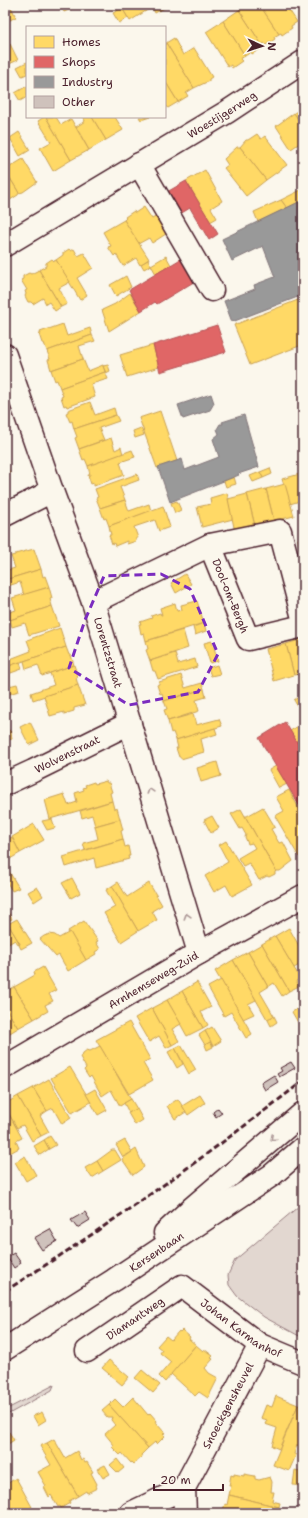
<svg xmlns="http://www.w3.org/2000/svg" width="308" height="1518" font-family="'Shantell Sans',sans-serif">
  <rect width="100%" height="100%" fill="#fbf7ec"/>
  <filter id="ink" filterUnits="userSpaceOnUse"><feTurbulence type="fractalNoise" baseFrequency=".025" numOctaves="2"/><feDisplacementMap in="SourceGraphic" scale="8" xChannelSelector="R" yChannelSelector="G"/><feConvolveMatrix kernelMatrix="1 2 1 2 8 2 1 2 1" color-interpolation-filters="sRGB"/></filter>
  <g filter="url(#ink)">
    <g fill="#e2d7d0" stroke="#967b7e">
      <path d="M 303,1204 L 303,1338 L 264,1317 L 237,1296 L 229,1285 L 228,1275 L 235,1260 L 299,1206 Z"/>
      <path d="M 54,1385 L 52,1390 L 5,1416 L 5,1410 Z"/>
    </g>
    <g fill="#ffd966" stroke="#c9a154">
      <path d="M 5,5 L 11,5 L 12,7 L 11,7 L 16,17 L 8,21 L 5,15 Z"/>
      <path d="M 61,5 L 70,5 L 71,9 L 64,12 Z"/>
      <path d="M 128,5 L 147,5 L 149,9 L 130,21 L 122,8 Z"/>
      <path d="M 151,5 L 170,5 L 155,13 Z"/>
      <path d="M 247,5 L 260,5 L 279,34 L 274,37 L 275,39 L 266,45 L 264,43 L 262,45 L 239,10 Z"/>
      <path d="M 263,5 L 286,5 L 297,22 L 291,26 L 292,28 L 282,35 L 281,33 L 279,34 L 261,7 Z"/>
      <path d="M 122,8 L 128,18 L 119,23 L 113,13 Z"/>
      <path d="M 239,10 L 262,45 L 260,46 L 262,48 L 252,54 L 251,52 L 245,56 L 223,21 Z"/>
      <path d="M 223,21 L 245,56 L 240,59 L 242,61 L 232,68 L 231,65 L 228,67 L 206,32 Z"/>
      <path d="M 174,38 L 183,55 L 194,48 L 212,77 L 209,79 L 209,81 L 194,88 L 166,43 Z"/>
      <path d="M 166,43 L 194,88 L 186,93 L 188,96 L 178,102 L 165,81 L 165,44 Z"/>
      <path d="M 10,44 L 18,60 L 7,65 L 5,62 L 5,47 Z"/>
      <path d="M 27,62 L 27,74 L 22,76 L 17,67 Z"/>
      <path d="M 165,81 L 178,102 L 168,108 L 165,106 Z"/>
      <path d="M 27,86 L 27,97 L 20,101 L 15,93 Z"/>
      <path d="M 303,108 L 303,127 L 294,113 Z"/>
      <path d="M 294,113 L 303,127 L 303,141 L 291,149 L 276,126 Z"/>
      <path d="M 44,117 L 46,117 L 71,160 L 53,171 L 40,148 L 51,142 L 38,121 Z"/>
      <path d="M 46,117 L 56,117 L 61,125 L 71,119 L 89,150 L 71,160 Z"/>
      <path d="M 83,117 L 92,117 L 106,140 L 89,150 L 76,127 L 85,121 Z"/>
      <path d="M 92,117 L 115,117 L 123,130 L 106,140 Z"/>
      <path d="M 139,117 L 150,117 L 141,120 Z"/>
      <path d="M 19,132 L 30,150 L 20,156 L 10,138 Z"/>
      <path d="M 257,134 L 261,139 L 265,136 L 287,165 L 266,180 L 240,147 L 246,140 L 248,140 Z"/>
      <path d="M 237,147 L 240,147 L 266,180 L 246,196 L 224,168 L 228,165 L 224,159 Z"/>
      <path d="M 23,159 L 37,182 L 23,192 L 19,193 L 5,170 Z"/>
      <path d="M 5,170 L 19,193 L 18,195 L 10,200 L 9,199 L 5,201 Z"/>
      <path d="M 205,170 L 222,201 L 211,208 L 217,218 L 210,222 L 186,181 Z"/>
      <path d="M 303,189 L 303,200 L 287,208 L 281,200 Z"/>
      <path d="M 281,200 L 287,208 L 258,222 L 254,212 Z"/>
      <path d="M 144,207 L 152,219 L 159,215 L 169,232 L 152,243 L 149,238 L 138,244 L 124,220 L 126,218 L 125,217 L 134,211 L 135,213 Z"/>
      <path d="M 124,220 L 149,259 L 140,265 L 136,258 L 123,266 L 116,254 L 114,256 L 108,247 L 111,246 L 103,232 Z"/>
      <path d="M 69,249 L 71,251 L 74,249 L 78,256 L 84,253 L 93,268 L 77,278 L 87,295 L 80,300 L 56,260 L 63,255 L 63,253 Z"/>
      <path d="M 166,256 L 171,265 L 156,274 L 151,265 Z"/>
      <path d="M 52,259 L 54,261 L 56,260 L 70,282 L 59,288 L 67,304 L 61,307 L 39,270 L 46,266 L 46,263 Z"/>
      <path d="M 148,260 L 151,265 L 144,269 L 141,264 Z"/>
      <path d="M 39,270 L 61,307 L 55,311 L 49,302 L 46,304 L 43,298 L 33,304 L 31,302 L 28,302 L 25,296 L 26,294 L 25,291 L 27,290 L 21,280 L 23,279 L 23,276 L 29,273 L 31,274 Z"/>
      <path d="M 126,276 L 131,287 L 116,296 L 110,285 Z"/>
      <path d="M 130,293 L 141,311 L 109,331 L 102,310 L 115,304 Z"/>
      <path d="M 303,298 L 303,348 L 302,345 L 250,365 L 234,325 Z"/>
      <path d="M 63,324 L 67,336 L 90,328 L 92,335 L 47,351 L 44,343 L 42,343 L 39,334 L 41,334 L 40,332 Z"/>
      <path d="M 92,335 L 95,341 L 79,346 L 83,359 L 51,370 L 48,360 L 50,359 L 47,351 Z"/>
      <path d="M 153,345 L 159,367 L 127,377 L 120,355 Z"/>
      <path d="M 83,359 L 88,371 L 103,365 L 105,372 L 60,388 L 57,380 L 55,381 L 51,370 Z"/>
      <path d="M 108,365 L 110,371 L 106,373 L 103,366 Z"/>
      <path d="M 105,372 L 108,379 L 91,384 L 95,397 L 67,407 L 66,405 L 64,406 L 61,397 L 63,396 L 60,388 Z"/>
      <path d="M 90,402 L 95,415 L 114,408 L 116,415 L 74,429 L 72,421 L 70,422 L 66,413 L 68,412 L 68,410 Z"/>
      <path d="M 160,411 L 177,461 L 157,468 L 139,418 Z"/>
      <path d="M 116,415 L 119,421 L 99,428 L 104,440 L 79,449 L 75,438 L 77,437 L 74,429 Z"/>
      <path d="M 141,428 L 144,435 L 135,438 L 133,431 Z"/>
      <path d="M 111,438 L 115,450 L 121,447 L 123,454 L 88,466 L 85,459 L 83,460 L 79,449 Z"/>
      <path d="M 132,450 L 135,457 L 120,462 L 124,475 L 94,486 L 94,483 L 91,484 L 88,475 L 90,475 L 88,466 Z"/>
      <path d="M 5,464 L 6,464 L 10,473 L 8,474 L 8,476 L 5,477 Z"/>
      <path d="M 270,468 L 272,474 L 263,478 L 260,472 Z"/>
      <path d="M 260,472 L 263,478 L 253,482 L 250,476 Z"/>
      <path d="M 137,474 L 139,480 L 120,487 L 125,500 L 100,508 L 96,498 L 98,497 L 95,489 Z"/>
      <path d="M 300,474 L 301,480 L 303,480 L 303,500 L 290,504 L 282,479 Z"/>
      <path d="M 234,477 L 236,484 L 226,487 L 224,481 Z"/>
      <path d="M 285,484 L 294,516 L 274,521 L 266,489 Z"/>
      <path d="M 266,489 L 274,521 L 255,526 L 247,494 Z"/>
      <path d="M 227,493 L 233,519 L 202,527 L 197,507 L 211,504 L 210,498 Z"/>
      <path d="M 247,494 L 255,526 L 235,532 L 228,499 Z"/>
      <path d="M 125,500 L 129,511 L 149,504 L 151,511 L 109,526 L 106,518 L 104,519 L 100,508 Z"/>
      <path d="M 177,501 L 181,510 L 175,513 L 171,503 Z"/>
      <path d="M 163,506 L 170,527 L 159,531 L 155,520 L 134,527 L 138,538 L 136,538 L 136,541 L 127,544 L 127,541 L 115,546 L 114,543 L 112,544 L 109,535 L 111,535 L 109,526 Z"/>
      <path d="M 303,538 L 303,552 L 301,552 L 298,539 Z"/>
      <path d="M 34,549 L 41,569 L 5,580 L 5,571 L 15,568 L 11,556 L 15,555 L 15,554 Z"/>
      <path d="M 41,569 L 43,577 L 45,576 L 49,587 L 24,595 L 20,582 L 5,587 L 5,580 Z"/>
      <path d="M 185,574 L 191,584 L 176,593 L 171,583 Z"/>
      <path d="M 49,587 L 52,598 L 50,599 L 52,606 L 10,620 L 7,613 L 16,610 L 12,598 Z"/>
      <path d="M 197,601 L 204,623 L 146,641 L 144,633 L 141,634 L 139,624 L 141,624 L 140,622 L 152,618 L 151,616 L 160,613 L 161,615 L 162,615 L 160,608 L 175,603 L 177,611 L 182,610 L 181,605 Z"/>
      <path d="M 52,606 L 59,626 L 29,635 L 25,623 L 12,627 L 10,620 Z"/>
      <path d="M 204,623 L 206,631 L 195,635 L 193,627 Z"/>
      <path d="M 60,628 L 66,647 L 6,667 L 5,661 L 31,651 L 27,640 Z"/>
      <path d="M 183,630 L 188,648 L 150,661 L 146,650 L 148,649 L 146,641 Z"/>
      <path d="M 303,639 L 303,673 L 294,675 L 286,644 Z"/>
      <path d="M 212,641 L 218,661 L 210,663 L 204,643 Z"/>
      <path d="M 286,644 L 294,675 L 274,681 L 266,649 Z"/>
      <path d="M 66,647 L 69,655 L 71,655 L 74,665 L 42,676 L 38,665 L 26,669 L 24,661 Z"/>
      <path d="M 175,653 L 178,664 L 195,659 L 197,667 L 158,679 L 155,671 L 153,671 L 150,661 Z"/>
      <path d="M 20,662 L 22,669 L 8,674 L 6,667 Z"/>
      <path d="M 74,665 L 78,677 L 76,678 L 78,685 L 33,700 L 31,693 L 54,685 L 50,673 Z"/>
      <path d="M 217,665 L 220,674 L 211,676 L 208,668 Z"/>
      <path d="M 181,675 L 185,688 L 202,683 L 204,689 L 164,701 L 162,693 L 160,694 L 157,685 L 159,684 L 159,682 Z"/>
      <path d="M 17,684 L 19,691 L 5,695 L 5,687 Z"/>
      <path d="M 78,685 L 85,705 L 74,708 L 74,711 L 64,714 L 64,712 L 50,716 L 44,696 Z"/>
      <path d="M 204,689 L 206,697 L 196,700 L 199,711 L 168,721 L 164,710 L 167,709 L 164,701 Z"/>
      <path d="M 300,696 L 303,702 L 303,706 L 299,709 L 294,700 Z"/>
      <path d="M 193,714 L 196,725 L 219,719 L 222,726 L 176,740 L 173,732 L 171,733 L 168,721 Z"/>
      <path d="M 30,722 L 39,740 L 29,745 L 20,727 Z"/>
      <path d="M 303,723 L 303,742 L 298,745 L 290,731 Z"/>
      <path d="M 5,728 L 7,728 L 11,732 L 5,734 Z"/>
      <path d="M 215,728 L 217,734 L 201,739 L 204,752 L 181,759 L 181,757 L 179,757 L 176,748 L 178,748 L 176,740 Z"/>
      <path d="M 11,732 L 12,739 L 5,741 L 5,734 Z"/>
      <path d="M 5,743 L 10,753 L 5,755 Z"/>
      <path d="M 217,762 L 221,776 L 201,782 L 197,768 Z"/>
      <path d="M 276,766 L 287,784 L 279,788 L 269,770 Z"/>
      <path d="M 106,781 L 107,783 L 109,783 L 112,792 L 110,793 L 112,801 L 50,819 L 45,800 L 64,794 L 68,805 L 77,802 L 75,793 L 84,790 L 83,788 L 86,787 L 85,785 L 94,782 L 95,784 Z"/>
      <path d="M 289,790 L 303,816 L 303,855 L 299,857 L 275,816 L 284,811 L 276,797 Z"/>
      <path d="M 112,801 L 114,809 L 117,808 L 120,819 L 95,826 L 92,815 L 82,818 L 80,811 Z"/>
      <path d="M 263,807 L 275,827 L 271,829 L 279,843 L 283,842 L 293,861 L 280,871 L 276,871 L 245,816 L 247,816 Z"/>
      <path d="M 241,809 L 276,871 L 275,872 L 275,874 L 269,877 L 267,876 L 259,880 L 249,863 L 243,866 L 238,858 L 255,848 L 252,843 L 248,844 L 245,837 L 246,835 L 242,828 L 240,829 L 231,814 Z"/>
      <path d="M 212,816 L 219,828 L 211,833 L 204,820 Z"/>
      <path d="M 52,819 L 55,828 L 47,830 L 42,821 Z"/>
      <path d="M 120,819 L 123,830 L 121,831 L 123,839 L 85,850 L 83,843 L 98,839 L 95,826 Z"/>
      <path d="M 34,824 L 44,840 L 20,853 L 12,837 Z"/>
      <path d="M 12,837 L 20,853 L 5,862 L 5,841 Z"/>
      <path d="M 123,839 L 125,847 L 128,846 L 130,856 L 128,856 L 129,859 L 96,868 L 94,858 L 66,867 L 63,857 Z"/>
      <path d="M 226,841 L 252,885 L 232,896 L 226,885 L 214,892 L 205,876 L 228,862 L 219,845 Z"/>
      <path d="M 7,868 L 19,888 L 12,891 L 5,879 L 5,869 Z"/>
      <path d="M 72,878 L 80,893 L 71,898 L 62,883 Z"/>
      <path d="M 118,882 L 127,897 L 149,883 L 162,905 L 152,911 L 157,920 L 138,931 L 112,886 Z"/>
      <path d="M 112,886 L 138,931 L 121,942 L 104,913 L 115,907 L 106,890 Z"/>
      <path d="M 37,887 L 43,896 L 34,902 L 28,892 Z"/>
      <path d="M 5,907 L 12,919 L 6,922 L 5,920 Z"/>
      <path d="M 17,919 L 32,943 L 21,949 L 19,945 L 20,944 L 8,924 Z"/>
      <path d="M 84,921 L 98,941 L 96,942 L 100,949 L 95,952 L 96,954 L 86,960 L 68,931 Z"/>
      <path d="M 8,924 L 20,944 L 19,945 L 15,940 L 5,946 L 5,926 Z"/>
      <path d="M 289,928 L 303,953 L 303,967 L 301,964 L 294,968 L 275,936 Z"/>
      <path d="M 303,931 L 303,944 L 298,934 Z"/>
      <path d="M 70,932 L 86,960 L 68,971 L 59,955 L 56,957 L 40,939 L 44,936 L 50,934 L 55,935 L 59,938 Z"/>
      <path d="M 275,936 L 300,978 L 296,981 L 299,986 L 289,991 L 262,944 Z"/>
      <path d="M 262,944 L 289,991 L 282,996 L 274,983 L 268,987 L 248,952 Z"/>
      <path d="M 248,952 L 268,987 L 260,992 L 274,1016 L 267,1019 L 233,960 Z"/>
      <path d="M 233,960 L 256,1000 L 248,1004 L 254,1014 L 243,1019 L 215,971 Z"/>
      <path d="M 43,967 L 56,990 L 49,994 L 53,1001 L 45,1005 L 48,1011 L 34,1019 L 14,987 L 35,975 L 34,972 Z"/>
      <path d="M 221,980 L 252,1034 L 246,1038 L 231,1012 L 224,1016 L 208,987 Z"/>
      <path d="M 197,982 L 211,1007 L 201,1012 L 208,1025 L 203,1028 L 182,991 Z"/>
      <path d="M 14,987 L 34,1019 L 18,1028 L 5,1007 L 5,992 Z"/>
      <path d="M 182,991 L 203,1028 L 187,1036 L 167,1000 Z"/>
      <path d="M 167,1000 L 181,1024 L 172,1029 L 179,1041 L 172,1045 L 152,1008 Z"/>
      <path d="M 303,1006 L 303,1015 L 299,1008 Z"/>
      <path d="M 5,1007 L 18,1028 L 5,1036 Z"/>
      <path d="M 152,1008 L 172,1045 L 166,1048 L 159,1036 L 149,1042 L 135,1018 Z"/>
      <path d="M 299,1008 L 303,1015 L 303,1024 L 300,1026 L 292,1012 Z"/>
      <path d="M 274,1016 L 277,1022 L 271,1026 L 268,1020 Z"/>
      <path d="M 129,1022 L 150,1059 L 143,1063 L 153,1080 L 129,1094 L 96,1040 Z"/>
      <path d="M 212,1027 L 221,1041 L 213,1046 L 205,1031 Z"/>
      <path d="M 205,1031 L 211,1042 L 205,1045 L 199,1035 Z"/>
      <path d="M 210,1042 L 213,1047 L 207,1050 L 205,1045 Z"/>
      <path d="M 181,1045 L 196,1070 L 189,1074 L 175,1048 Z"/>
      <path d="M 100,1046 L 131,1099 L 120,1106 L 111,1090 L 102,1096 L 91,1076 L 89,1078 L 84,1070 L 86,1068 L 80,1057 L 82,1056 L 83,1053 L 87,1050 L 90,1051 Z"/>
      <path d="M 175,1048 L 183,1064 L 177,1068 L 168,1052 Z"/>
      <path d="M 70,1067 L 91,1102 L 72,1113 L 51,1078 Z"/>
      <path d="M 49,1079 L 71,1118 L 62,1124 L 53,1108 L 47,1111 L 33,1088 Z"/>
      <path d="M 33,1088 L 47,1111 L 40,1116 L 49,1132 L 41,1136 L 18,1096 Z"/>
      <path d="M 95,1089 L 107,1110 L 98,1115 L 86,1094 Z"/>
      <path d="M 200,1095 L 205,1103 L 188,1115 L 182,1106 Z"/>
      <path d="M 18,1096 L 41,1136 L 32,1141 L 23,1125 L 17,1128 L 5,1107 L 5,1104 Z"/>
      <path d="M 131,1099 L 137,1109 L 129,1113 L 124,1103 Z"/>
      <path d="M 178,1099 L 186,1112 L 175,1119 L 167,1106 Z"/>
      <path d="M 5,1107 L 22,1138 L 16,1141 L 19,1148 L 10,1153 L 5,1143 Z"/>
      <path d="M 137,1109 L 143,1120 L 135,1125 L 128,1113 Z"/>
      <path d="M 50,1136 L 56,1145 L 49,1149 L 44,1140 Z"/>
      <path d="M 44,1140 L 49,1149 L 40,1155 L 34,1146 Z"/>
      <path d="M 125,1140 L 132,1152 L 123,1157 L 116,1145 Z"/>
      <path d="M 136,1149 L 144,1167 L 133,1175 L 122,1159 Z"/>
      <path d="M 112,1150 L 115,1150 L 121,1160 L 103,1171 L 97,1161 Z"/>
      <path d="M 25,1156 L 36,1175 L 26,1181 L 15,1162 Z"/>
      <path d="M 97,1161 L 103,1171 L 92,1178 L 85,1168 Z"/>
      <path d="M 182,1330 L 190,1337 L 189,1339 L 196,1345 L 165,1382 L 159,1376 L 171,1362 L 160,1353 L 162,1350 L 157,1346 L 166,1336 L 171,1340 L 179,1331 L 180,1332 Z"/>
      <path d="M 196,1345 L 203,1351 L 204,1349 L 213,1356 L 211,1358 L 213,1359 L 205,1368 L 209,1373 L 218,1378 L 208,1398 L 199,1392 L 195,1396 L 171,1374 Z"/>
      <path d="M 109,1360 L 129,1377 L 122,1385 L 102,1368 Z"/>
      <path d="M 142,1370 L 160,1385 L 153,1393 L 135,1378 Z"/>
      <path d="M 276,1396 L 298,1405 L 279,1449 L 272,1446 L 277,1428 L 265,1424 L 267,1420 L 261,1418 L 266,1405 L 272,1407 Z"/>
      <path d="M 133,1397 L 148,1415 L 150,1413 L 157,1421 L 156,1423 L 165,1433 L 163,1434 L 165,1436 L 157,1444 L 155,1442 L 148,1448 L 109,1405 L 115,1399 L 123,1407 Z"/>
      <path d="M 109,1405 L 148,1448 L 141,1455 L 142,1457 L 134,1464 L 132,1462 L 131,1463 L 122,1453 L 120,1455 L 112,1447 L 114,1445 L 105,1434 L 115,1425 L 111,1420 L 112,1417 L 107,1417 L 102,1411 Z"/>
      <path d="M 298,1405 L 303,1407 L 303,1447 L 297,1445 L 294,1454 L 296,1455 L 289,1471 L 273,1465 Z"/>
      <path d="M 42,1412 L 46,1420 L 38,1425 L 33,1416 Z"/>
      <path d="M 9,1432 L 14,1440 L 5,1446 L 5,1435 Z"/>
      <path d="M 54,1439 L 65,1458 L 77,1451 L 81,1460 L 83,1459 L 85,1463 L 87,1462 L 93,1472 L 91,1473 L 97,1484 L 96,1486 L 97,1488 L 87,1493 L 86,1491 L 78,1496 L 47,1443 Z"/>
      <path d="M 47,1443 L 78,1496 L 69,1501 L 70,1503 L 61,1508 L 60,1506 L 58,1507 L 51,1495 L 49,1497 L 44,1487 L 46,1486 L 38,1472 L 51,1465 L 40,1446 Z"/>
      <path d="M 117,1459 L 124,1468 L 118,1473 L 110,1465 Z"/>
      <path d="M 105,1465 L 110,1474 L 103,1478 L 97,1469 Z"/>
      <path d="M 295,1470 L 303,1472 L 303,1486 L 293,1485 Z"/>
      <path d="M 234,1474 L 244,1476 L 244,1474 L 255,1476 L 255,1479 L 259,1480 L 270,1477 L 272,1482 L 271,1492 L 274,1492 L 272,1501 L 280,1503 L 279,1507 L 229,1495 L 231,1486 L 229,1486 L 231,1475 L 234,1476 Z"/>
      <path d="M 16,1478 L 32,1507 L 21,1513 L 5,1513 L 5,1485 Z"/>
      <path d="M 229,1495 L 279,1507 L 278,1513 L 262,1513 L 255,1511 L 255,1513 L 222,1513 L 225,1504 L 227,1505 Z"/>
    </g>
    <g fill="#e06666" stroke="#b35154">
      <path d="M 186,181 L 218,234 L 209,240 L 190,208 L 180,214 L 167,192 Z"/>
      <path d="M 184,257 L 197,280 L 157,304 L 155,302 L 141,311 L 129,290 Z"/>
      <path d="M 217,325 L 226,352 L 160,372 L 153,345 Z"/>
      <path d="M 285,722 L 303,752 L 303,812 L 259,738 Z"/>
    </g>
    <g fill="#999" stroke="#817478">
      <path d="M 303,200 L 303,295 L 232,322 L 224,301 L 255,289 L 254,285 L 275,277 L 263,246 L 232,261 L 222,239 Z"/>
      <path d="M 211,394 L 214,403 L 210,410 L 183,419 L 178,405 Z"/>
      <path d="M 244,415 L 259,467 L 238,474 L 239,475 L 170,502 L 158,467 L 182,459 L 185,470 L 219,457 L 213,439 L 219,434 L 217,429 L 220,424 L 223,424 L 222,422 Z"/>
    </g>
    <g fill="#cfc2bc" stroke="#4a1f2b">
      <path d="M 291,1062 L 295,1068 L 279,1077 L 277,1074 L 282,1071 L 280,1068 Z"/>
      <path d="M 274,1075 L 278,1082 L 265,1090 L 261,1083 Z"/>
      <path d="M 218,1108 L 222,1113 L 216,1117 L 213,1112 Z"/>
      <path d="M 85,1212 L 90,1220 L 77,1228 L 71,1220 Z"/>
      <path d="M 50,1229 L 57,1241 L 42,1250 L 34,1238 Z"/>
      <path d="M 14,1253 L 21,1263 L 14,1268 L 7,1257 Z"/>
    </g>
    <g fill="none" stroke-linecap="round" stroke-linejoin="round">
      <g stroke="#4a1f2b" stroke-width="25">
        <g id="street">
          <path d="M 139,164 L 212,290"/>
          <path id="s1" d="M 5,245 L 227,112 L 303,62"/>
          <path id="s2" d="M 5,355 L 52,491 L 93,602 L 199,953"/>
          <path d="M 5,515 L 52,491"/>
          <path id="s3" d="M 210,545 L 248,639 L 303,626"/>
          <path d="M 93,602 L 210,545 L 280,531 L 303,618"/>
          <path id="s4" d="M 5,784 L 33,771 L 130,723"/>
          <path id="s5" d="M 5,1067 L 199,953 L 303,896"/>
          <path id="s6" d="M 87,1351 L 182,1286 L 260,1345 L 303,1363"/>
          <path d="M 184,1488 L 185,1513"/>
          <path id="s7" d="M 131,1513 L 184,1488 L 260,1345"/>
        </g>
      </g>
      <g stroke="#4a1f2b" stroke-width="25">
        <g id="secondary">
          <path d="M 165,1233 L 192,1208 L 303,1113"/>
          <path id="s8" d="M 5,1349 L 114,1280 L 272,1175 L 303,1148"/>
        </g>
      </g>
      <use href="#street" stroke="#fbf7ec" stroke-width="22"/>
      <use href="#secondary" stroke="#fbf7ec" stroke-width="22"/>
      <path stroke="#4a1f2b" stroke-width="3" stroke-dasharray="6 3" stroke-linecap="butt" d="M 5,1291 C 108,1226 207,1156 303,1081"/>
    </g>
    <defs><path id="oneway-chevron" d="M-2-3.5L2.5 0L-2 3.5" fill="none" stroke-width="1.6" stroke-linecap="round" stroke-linejoin="round"/></defs>
    <g stroke="#ab9695">
      <use href="#oneway-chevron" transform="translate(150 791) rotate(-107)"/>
      <use href="#oneway-chevron" transform="translate(187 916) rotate(-107)"/>
      <use href="#oneway-chevron" transform="translate(273 1138) rotate(139)"/>
    </g>
  </g>
  <path fill="none" stroke="#7b2cbf" stroke-width="3" stroke-dasharray="8 5" stroke-linejoin="round" d="M 161,574 L 190,589 L 218,654 L 198,692 L 129,705 L 69,668 L 85,620 L 104,576 Z"/>
  <g text-anchor="middle" stroke-width="4" stroke-linejoin="round" paint-order="stroke">
    <g font-size="11" fill="#4a1f2b" stroke="#fbf7ec">
      <text dy="4" stroke="none"><textPath href="#s1" startOffset="253">Woestijgerweg</textPath></text>
      <text dy="4" stroke="none"><textPath href="#s3" startOffset="55">Dool-om-Bergh</textPath></text>
      <text dy="4" stroke="none"><textPath href="#s2" startOffset="315">Lorentzstraat</textPath></text>
      <text dy="4" stroke="none"><textPath href="#s4" startOffset="69">Wolvenstraat</textPath></text>
      <text dy="4" stroke="none"><textPath href="#s5" startOffset="172">Arnhemseweg-Zuid</textPath></text>
      <text dy="4" stroke="none"><textPath href="#s8" startOffset="180">Kersenbaan</textPath></text>
      <text dy="4" stroke="none"><textPath href="#s6" startOffset="58">Diamantweg</textPath></text>
      <text dy="4" stroke="none"><textPath href="#s6" startOffset="188">Johan Karmanhof</textPath></text>
      <text dy="4" stroke="none"><textPath href="#s7" startOffset="152">Snoeckgensheuvel</textPath></text>
    </g>
  </g>
  <rect width="308" height="1518" fill="none" stroke="#fbf7ec" stroke-width="20"/>
  <rect x="10" y="10" width="288" height="1498" fill="none" stroke="#4a1f2b" stroke-width="1.5" filter="url(#ink)"/>
  <rect x="26" y="26" width="140" height="92" fill="#fbf7ec" stroke="#b4a19f"/>
  <rect x="34" y="36" width="20" height="12" fill="#ffd966" stroke="#b4a19f"/>
  <text x="62" y="46" font-size="12" fill="#4a1f2b">Homes</text>
  <rect x="34" y="56" width="20" height="12" fill="#e06666" stroke="#b4a19f"/>
  <text x="62" y="66" font-size="12" fill="#4a1f2b">Shops</text>
  <rect x="34" y="76" width="20" height="12" fill="#999999" stroke="#b4a19f"/>
  <text x="62" y="86" font-size="12" fill="#4a1f2b">Industry</text>
  <rect x="34" y="96" width="20" height="12" fill="#cfc2bc" stroke="#b4a19f"/>
  <text x="62" y="106" font-size="12" fill="#4a1f2b">Other</text>
  <g transform="translate(262 46) rotate(93)" stroke="#fbf7ec" stroke-width="3" paint-order="stroke">
  <path d="M0-3L7 15L0 10L-7 15Z" fill="#4a1f2b"/>
  <text y="-6" font-size="11" font-weight="bold" text-anchor="middle" fill="#4a1f2b">N</text>
  </g>
  <path d="M154 1484v6h69v-6" fill="none" stroke="#4a1f2b" stroke-width="2"/>
  <text x="160" y="1484" font-size="12" fill="#4a1f2b" stroke="#fbf7ec" stroke-width="3" paint-order="stroke">20 m</text>
</svg>
